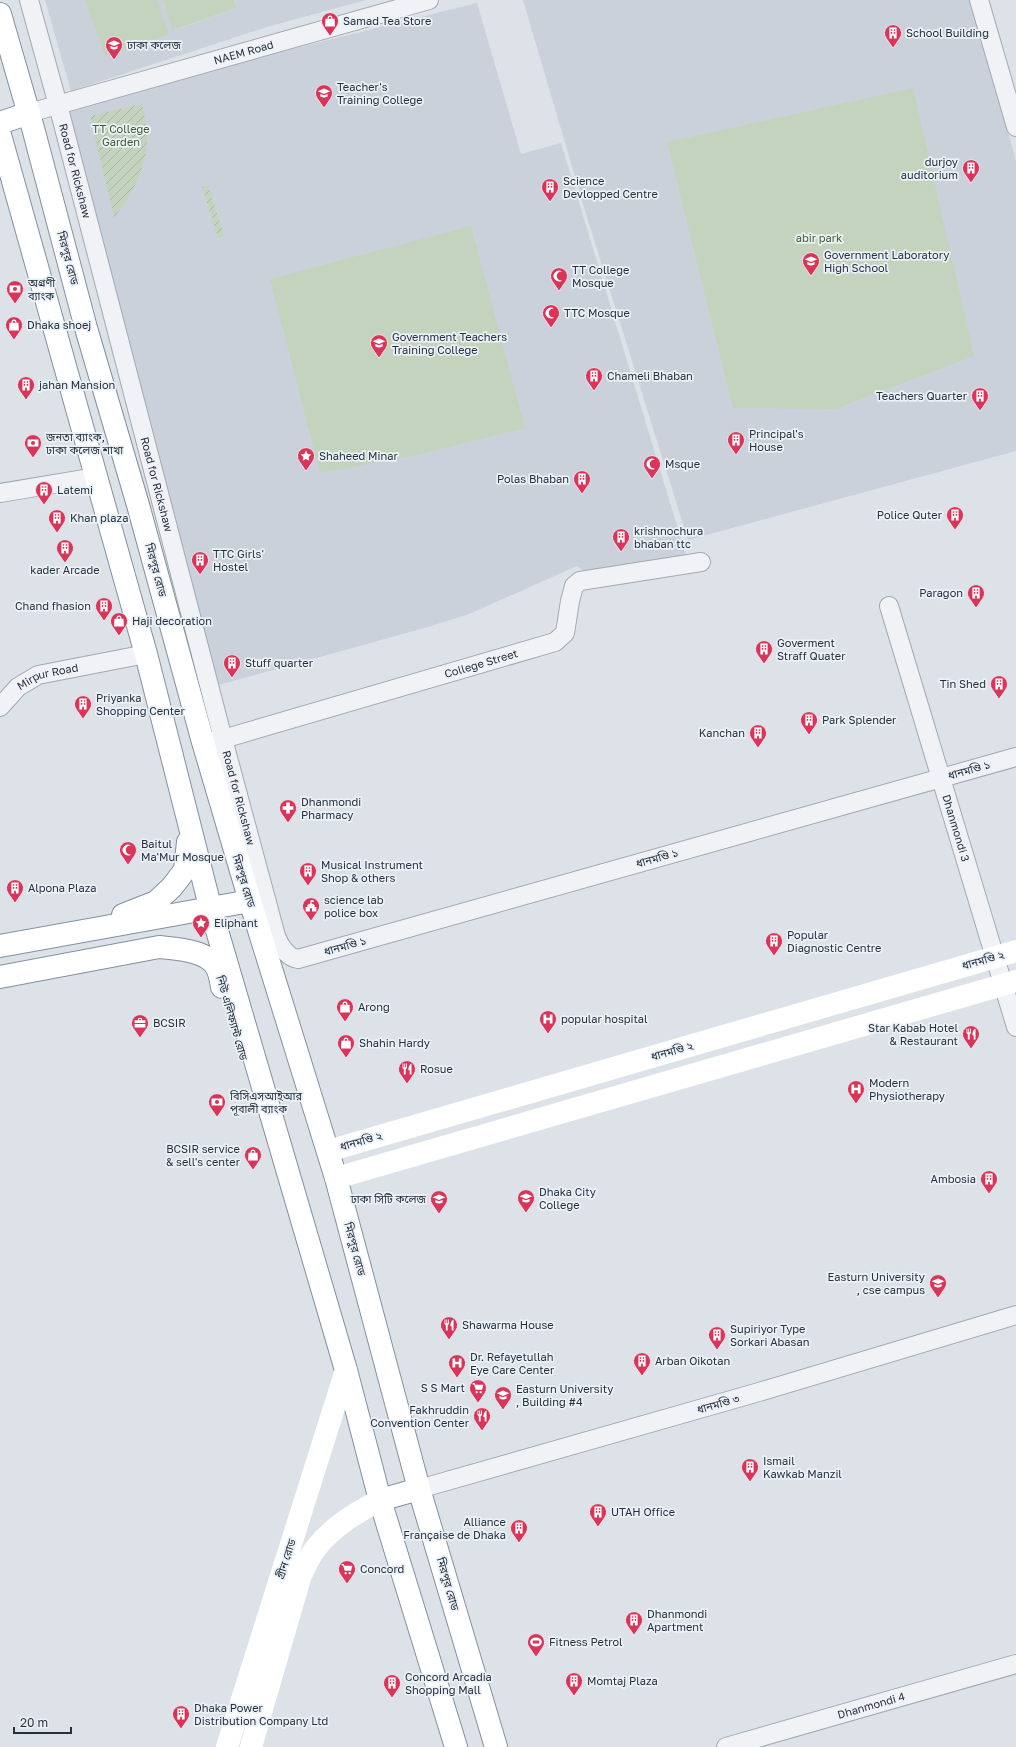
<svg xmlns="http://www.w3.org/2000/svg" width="1016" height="1747" font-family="'Golos Text','Noto Sans Bengali',sans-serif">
  <defs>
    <pattern id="garden-furrows" width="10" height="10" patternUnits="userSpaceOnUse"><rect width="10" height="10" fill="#c4d3bd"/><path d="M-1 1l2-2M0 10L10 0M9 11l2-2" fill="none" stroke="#a8b6a4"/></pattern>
  </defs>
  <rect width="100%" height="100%" fill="#dde2e8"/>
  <g fill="#cbd1da">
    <path d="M 45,0 L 163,0 L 174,30 L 237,8 L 234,0 L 366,0 L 267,27 L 71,91 Z"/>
    <path d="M 523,0 L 972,0 L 1016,161 L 1016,451 L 688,540 L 586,214 Z"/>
    <path d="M 477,3 L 521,154 L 561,143 L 688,562 L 589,574 L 577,566 L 469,614 L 428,627 L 215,686 L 68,105 Z"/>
  </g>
  <g fill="#c4d3bd">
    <path d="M 85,0 L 157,0 L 169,34 L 105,56 Z"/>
    <path d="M 163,0 L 234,0 L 237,8 L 173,30 Z"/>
    <path d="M 913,88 L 974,356 L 835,409 L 733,408 L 667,142 Z"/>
    <path d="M 471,226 L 525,428 L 417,455 L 320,473 L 270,279 Z"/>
  </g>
  <g fill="url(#garden-furrows)">
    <path d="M 142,104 C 154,154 143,177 114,218 L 90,116 Z"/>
    <path d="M 208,185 L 224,236 L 218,238 L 202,187 Z"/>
  </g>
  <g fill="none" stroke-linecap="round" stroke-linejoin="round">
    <g stroke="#a2a9b2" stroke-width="20">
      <g id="minor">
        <path id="s1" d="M 29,0 L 58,105 L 223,739 L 276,936 C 280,946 286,957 298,959 L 1016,757"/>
        <path d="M 979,0 L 1016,127"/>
        <path id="s2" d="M 29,113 L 429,0"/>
        <path d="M 0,493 L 96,477"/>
        <path id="s3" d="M 889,606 L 1016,1027"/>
        <path id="s4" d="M 0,707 L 18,687 L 38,675 L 146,654"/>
        <path id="s5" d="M 212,741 L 223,739 L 555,642 L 565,633 L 570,601 L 574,586 L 580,581 L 701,562"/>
        <path d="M 419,1489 L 759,1392 L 1016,1315"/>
        <path id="s6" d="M 726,1747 L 1016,1664"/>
      </g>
    </g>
    <g stroke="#8390a0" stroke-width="24">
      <g id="trunk">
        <path d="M 0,14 L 33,128 L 86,328 L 138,505 L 203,742 L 250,901 L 336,1178 L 419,1489 L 496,1747"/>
        <path d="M 0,123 L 29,113"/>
        <path d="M 0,135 L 146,654 L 211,910 L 346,1370 L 380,1500 L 456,1747"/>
        <path d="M 123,915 L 156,902 L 172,887 L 185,870 L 188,842"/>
        <path d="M 0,946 L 250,901"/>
        <path d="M 0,977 L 159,947 C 176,949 208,950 217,968 C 220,974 221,981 222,987"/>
        <path d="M 380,1500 L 419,1489"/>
      </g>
    </g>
    <use href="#minor" stroke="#f0f2f6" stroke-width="18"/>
    <g stroke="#fff" stroke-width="22">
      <path d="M 328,1151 L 1016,951"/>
      <path d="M 336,1178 L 1016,981"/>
      <path d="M 227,1747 L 346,1370"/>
      <path d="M 251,1747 L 301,1575 C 306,1566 310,1555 316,1548 C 333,1526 356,1513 380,1500"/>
    </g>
    <use href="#trunk" stroke="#fff" stroke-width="22"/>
  </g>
  <defs>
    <g id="shop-pin" transform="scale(0.9)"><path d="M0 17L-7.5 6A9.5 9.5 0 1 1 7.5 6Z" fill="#da3559" stroke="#ecf1f6"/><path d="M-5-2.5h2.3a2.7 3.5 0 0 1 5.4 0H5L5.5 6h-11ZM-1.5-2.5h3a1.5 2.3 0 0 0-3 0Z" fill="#fff"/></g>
    <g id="building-pin" transform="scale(0.9)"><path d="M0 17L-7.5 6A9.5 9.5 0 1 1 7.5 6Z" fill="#da3559" stroke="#ecf1f6"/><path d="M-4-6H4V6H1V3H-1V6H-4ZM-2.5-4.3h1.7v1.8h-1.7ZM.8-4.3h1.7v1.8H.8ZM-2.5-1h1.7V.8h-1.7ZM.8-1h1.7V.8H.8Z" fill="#fff"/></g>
    <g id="university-pin" transform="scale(0.9)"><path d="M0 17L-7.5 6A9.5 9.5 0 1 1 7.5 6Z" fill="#da3559" stroke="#ecf1f6"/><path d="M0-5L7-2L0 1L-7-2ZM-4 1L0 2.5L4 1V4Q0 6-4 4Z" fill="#fff"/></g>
    <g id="school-pin" transform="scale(0.9)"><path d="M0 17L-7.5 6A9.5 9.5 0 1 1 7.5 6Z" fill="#da3559" stroke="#ecf1f6"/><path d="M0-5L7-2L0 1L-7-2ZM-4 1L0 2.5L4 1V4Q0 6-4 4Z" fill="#fff"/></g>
    <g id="mosque-pin" transform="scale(0.9)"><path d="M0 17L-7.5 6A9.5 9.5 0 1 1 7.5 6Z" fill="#da3559" stroke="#ecf1f6"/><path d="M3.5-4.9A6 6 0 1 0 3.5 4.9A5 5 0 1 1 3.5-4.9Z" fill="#fff"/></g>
    <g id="bank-pin" transform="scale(0.9)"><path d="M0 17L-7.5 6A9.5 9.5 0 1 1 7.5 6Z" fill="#da3559" stroke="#ecf1f6"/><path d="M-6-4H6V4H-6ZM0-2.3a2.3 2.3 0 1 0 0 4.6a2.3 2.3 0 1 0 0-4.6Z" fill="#fff"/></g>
    <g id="sight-pin" transform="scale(0.9)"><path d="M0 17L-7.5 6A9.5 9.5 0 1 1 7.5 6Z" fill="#da3559" stroke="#ecf1f6"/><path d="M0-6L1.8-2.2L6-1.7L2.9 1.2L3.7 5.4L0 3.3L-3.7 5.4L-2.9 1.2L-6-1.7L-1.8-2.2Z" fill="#fff"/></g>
    <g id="pharmacy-pin" transform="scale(0.9)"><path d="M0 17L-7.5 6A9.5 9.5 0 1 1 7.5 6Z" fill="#da3559" stroke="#ecf1f6"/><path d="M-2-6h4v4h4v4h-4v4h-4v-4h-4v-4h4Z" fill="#fff"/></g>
    <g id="civic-pin" transform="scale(0.9)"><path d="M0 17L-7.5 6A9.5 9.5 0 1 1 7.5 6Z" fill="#da3559" stroke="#ecf1f6"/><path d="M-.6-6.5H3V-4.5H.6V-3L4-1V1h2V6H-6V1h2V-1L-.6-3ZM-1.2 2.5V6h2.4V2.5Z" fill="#fff"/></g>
    <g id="hospital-pin" transform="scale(0.9)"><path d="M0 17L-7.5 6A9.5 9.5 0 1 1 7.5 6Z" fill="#da3559" stroke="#ecf1f6"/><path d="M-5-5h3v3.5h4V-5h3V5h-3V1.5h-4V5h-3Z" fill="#fff"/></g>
    <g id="office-pin" transform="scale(0.9)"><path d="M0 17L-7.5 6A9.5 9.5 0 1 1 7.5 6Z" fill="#da3559" stroke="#ecf1f6"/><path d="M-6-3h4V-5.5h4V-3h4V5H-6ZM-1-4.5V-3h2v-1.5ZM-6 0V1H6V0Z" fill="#fff"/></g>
    <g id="restaurant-pin" transform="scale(0.9)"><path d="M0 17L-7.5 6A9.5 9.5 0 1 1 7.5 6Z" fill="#da3559" stroke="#ecf1f6"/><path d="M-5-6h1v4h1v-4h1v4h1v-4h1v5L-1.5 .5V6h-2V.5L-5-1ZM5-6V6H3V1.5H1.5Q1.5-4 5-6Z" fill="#fff"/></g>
    <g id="supermarket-pin" transform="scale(0.9)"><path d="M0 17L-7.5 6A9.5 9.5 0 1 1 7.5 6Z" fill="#da3559" stroke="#ecf1f6"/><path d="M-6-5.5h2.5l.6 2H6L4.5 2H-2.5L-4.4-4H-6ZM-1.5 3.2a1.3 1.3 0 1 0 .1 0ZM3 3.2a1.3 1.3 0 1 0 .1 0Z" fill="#fff"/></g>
    <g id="stadium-pin" transform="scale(0.9)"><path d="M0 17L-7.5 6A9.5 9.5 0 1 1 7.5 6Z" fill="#da3559" stroke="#ecf1f6"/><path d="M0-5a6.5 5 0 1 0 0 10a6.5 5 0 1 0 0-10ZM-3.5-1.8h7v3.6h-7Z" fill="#fff"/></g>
  </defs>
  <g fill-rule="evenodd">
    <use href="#shop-pin" x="330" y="21"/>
    <use href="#building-pin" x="893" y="33"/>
    <use href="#university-pin" x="114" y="45"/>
    <use href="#university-pin" x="324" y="93"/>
    <use href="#building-pin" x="971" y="168"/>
    <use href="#building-pin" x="550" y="187"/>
    <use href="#school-pin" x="811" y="261"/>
    <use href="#mosque-pin" x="559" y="276"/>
    <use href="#bank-pin" x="15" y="289"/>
    <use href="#mosque-pin" x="551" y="313"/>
    <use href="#shop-pin" x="14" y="325"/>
    <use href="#university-pin" x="379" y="343"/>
    <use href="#building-pin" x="594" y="376"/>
    <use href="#building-pin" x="26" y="385"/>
    <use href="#building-pin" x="980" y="396"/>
    <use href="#building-pin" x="736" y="440"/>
    <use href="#bank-pin" x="33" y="443"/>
    <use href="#sight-pin" x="306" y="456"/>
    <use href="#mosque-pin" x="652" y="464"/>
    <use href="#building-pin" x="582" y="479"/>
    <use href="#building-pin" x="44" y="490"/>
    <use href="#building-pin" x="955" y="515"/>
    <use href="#building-pin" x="57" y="518"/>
    <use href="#building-pin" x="621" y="537"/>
    <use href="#building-pin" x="65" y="548"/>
    <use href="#building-pin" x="200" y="560"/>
    <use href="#building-pin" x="976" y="593"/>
    <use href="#building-pin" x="104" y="606"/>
    <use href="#shop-pin" x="119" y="621"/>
    <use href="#building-pin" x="764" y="649"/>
    <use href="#building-pin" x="232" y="663"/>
    <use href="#building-pin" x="999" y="684"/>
    <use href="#building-pin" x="83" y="704"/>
    <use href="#building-pin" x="809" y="720"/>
    <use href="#building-pin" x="758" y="733"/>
    <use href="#pharmacy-pin" x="288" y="808"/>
    <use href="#mosque-pin" x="128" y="850"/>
    <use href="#building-pin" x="308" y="871"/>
    <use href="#building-pin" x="15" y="888"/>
    <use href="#civic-pin" x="311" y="906"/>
    <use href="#sight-pin" x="201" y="923"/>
    <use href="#building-pin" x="774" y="941"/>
    <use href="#shop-pin" x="345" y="1007"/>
    <use href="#hospital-pin" x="548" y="1019"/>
    <use href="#office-pin" x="140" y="1023"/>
    <use href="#restaurant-pin" x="971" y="1034"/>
    <use href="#shop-pin" x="346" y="1043"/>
    <use href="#restaurant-pin" x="407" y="1069"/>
    <use href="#hospital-pin" x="856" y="1089"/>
    <use href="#bank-pin" x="217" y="1102"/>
    <use href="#shop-pin" x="253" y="1155"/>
    <use href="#building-pin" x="989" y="1179"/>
    <use href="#university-pin" x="526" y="1198"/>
    <use href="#university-pin" x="439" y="1199"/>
    <use href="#university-pin" x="938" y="1283"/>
    <use href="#restaurant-pin" x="449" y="1325"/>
    <use href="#building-pin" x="717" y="1335"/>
    <use href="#building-pin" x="642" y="1361"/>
    <use href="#hospital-pin" x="457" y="1363"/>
    <use href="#supermarket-pin" x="478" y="1388"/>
    <use href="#university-pin" x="503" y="1395"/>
    <use href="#restaurant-pin" x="482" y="1416"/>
    <use href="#building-pin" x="750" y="1467"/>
    <use href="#building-pin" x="598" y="1512"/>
    <use href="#building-pin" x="519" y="1528"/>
    <use href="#supermarket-pin" x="347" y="1569"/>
    <use href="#building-pin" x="634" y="1620"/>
    <use href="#stadium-pin" x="536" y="1642"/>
    <use href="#building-pin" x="574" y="1681"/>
    <use href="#building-pin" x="392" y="1683"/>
    <use href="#building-pin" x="181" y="1714"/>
  </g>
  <g text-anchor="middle" stroke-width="3.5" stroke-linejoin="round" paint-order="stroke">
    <g font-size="11" fill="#253140" stroke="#ecf1f6" text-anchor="start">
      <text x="343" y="25">Samad Tea Store</text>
      <text x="906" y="37">School Building</text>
      <text x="127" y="49">ঢাকা কলেজ</text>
      <text x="337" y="91">Teacher's<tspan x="337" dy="13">Training College</tspan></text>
      <text x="958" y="166" text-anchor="end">durjoy<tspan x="958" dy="13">auditorium</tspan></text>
      <text x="563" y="185">Science<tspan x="563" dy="13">Devlopped Centre</tspan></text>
      <text x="824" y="259">Government Laboratory<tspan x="824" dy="13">High School</tspan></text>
      <text x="572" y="274">TT College<tspan x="572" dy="13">Mosque</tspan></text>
      <text x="28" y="287">অগ্রণী<tspan x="28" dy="13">ব্যাংক</tspan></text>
      <text x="564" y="317">TTC Mosque</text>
      <text x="27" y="329">Dhaka shoej</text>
      <text x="392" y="341">Government Teachers<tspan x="392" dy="13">Training College</tspan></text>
      <text x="607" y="380">Chameli Bhaban</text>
      <text x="39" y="389">jahan Mansion</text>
      <text x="967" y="400" text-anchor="end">Teachers Quarter</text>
      <text x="749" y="438">Principal's<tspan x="749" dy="13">House</tspan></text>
      <text x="46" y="441">জনতা ব্যাংক,<tspan x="46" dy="13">ঢাকা কলেজ শাখা</tspan></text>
      <text x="319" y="460">Shaheed Minar</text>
      <text x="665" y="468">Msque</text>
      <text x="569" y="483" text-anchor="end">Polas Bhaban</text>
      <text x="57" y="494">Latemi</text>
      <text x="942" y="519" text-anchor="end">Police Quter</text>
      <text x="70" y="522">Khan plaza</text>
      <text x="634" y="535">krishnochura<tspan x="634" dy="13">bhaban ttc</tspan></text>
      <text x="213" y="558">TTC Girls'<tspan x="213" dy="13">Hostel</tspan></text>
      <text x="65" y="574" text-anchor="middle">kader Arcade</text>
      <text x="963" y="597" text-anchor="end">Paragon</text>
      <text x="91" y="610" text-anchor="end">Chand fhasion</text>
      <text x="132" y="625">Haji decoration</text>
      <text x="777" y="647">Goverment<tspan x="777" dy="13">Straff Quater</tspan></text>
      <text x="245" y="667">Stuff quarter</text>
      <text x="986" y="688" text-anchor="end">Tin Shed</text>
      <text x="96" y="702">Priyanka<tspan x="96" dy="13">Shopping Center</tspan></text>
      <text x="822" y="724">Park Splender</text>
      <text x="745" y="737" text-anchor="end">Kanchan</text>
      <text x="301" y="806">Dhanmondi<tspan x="301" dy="13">Pharmacy</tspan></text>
      <text x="141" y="848">Baitul<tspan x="141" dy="13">Ma'Mur Mosque</tspan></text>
      <text x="321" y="869">Musical Instrument<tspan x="321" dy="13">Shop &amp; others</tspan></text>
      <text x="28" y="892">Alpona Plaza</text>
      <text x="324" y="904">science lab<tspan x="324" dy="13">police box</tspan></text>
      <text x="214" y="927">Eliphant</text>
      <text x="787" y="939">Popular<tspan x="787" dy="13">Diagnostic Centre</tspan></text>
      <text x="358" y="1011">Arong</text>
      <text x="561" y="1023">popular hospital</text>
      <text x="153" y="1027">BCSIR</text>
      <text x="958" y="1032" text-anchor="end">Star Kabab Hotel<tspan x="958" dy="13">&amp; Restaurant</tspan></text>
      <text x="359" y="1047">Shahin Hardy</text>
      <text x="420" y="1073">Rosue</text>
      <text x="869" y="1087">Modern<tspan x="869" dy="13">Physiotherapy</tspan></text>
      <text x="230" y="1100">বিসিএসআইআর<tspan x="230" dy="13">পূবালী ব্যাংক</tspan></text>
      <text x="240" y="1153" text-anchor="end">BCSIR service<tspan x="240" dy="13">&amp; sell's center</tspan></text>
      <text x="976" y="1183" text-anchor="end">Ambosia</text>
      <text x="539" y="1196">Dhaka City<tspan x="539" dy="13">College</tspan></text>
      <text x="426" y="1203" text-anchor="end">ঢাকা সিটি কলেজ</text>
      <text x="925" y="1281" text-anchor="end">Easturn University<tspan x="925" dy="13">, cse campus</tspan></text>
      <text x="462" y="1329">Shawarma House</text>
      <text x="730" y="1333">Supiriyor Type<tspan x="730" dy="13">Sorkari Abasan</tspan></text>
      <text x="470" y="1361">Dr. Refayetullah<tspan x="470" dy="13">Eye Care Center</tspan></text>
      <text x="655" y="1365">Arban Oikotan</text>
      <text x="465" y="1392" text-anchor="end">S S Mart</text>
      <text x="516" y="1393">Easturn University<tspan x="516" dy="13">, Building #4</tspan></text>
      <text x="469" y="1414" text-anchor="end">Fakhruddin<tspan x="469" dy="13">Convention Center</tspan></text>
      <text x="763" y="1465">Ismail<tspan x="763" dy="13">Kawkab Manzil</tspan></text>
      <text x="611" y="1516">UTAH Office</text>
      <text x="506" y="1526" text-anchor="end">Alliance<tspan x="506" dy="13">Française de Dhaka</tspan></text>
      <text x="360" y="1573">Concord</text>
      <text x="647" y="1618">Dhanmondi<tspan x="647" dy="13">Apartment</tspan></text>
      <text x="549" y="1646">Fitness Petrol</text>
      <text x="405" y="1681">Concord Arcadia<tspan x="405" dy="13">Shopping Mall</tspan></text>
      <text x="587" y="1685">Momtaj Plaza</text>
      <text x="194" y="1712">Dhaka Power<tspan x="194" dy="13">Distribution Company Ltd</tspan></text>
    </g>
    <g font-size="11" fill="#253140" stroke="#ecf1f6">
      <text dy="4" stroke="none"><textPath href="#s2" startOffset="223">NAEM Road</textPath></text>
      <text dy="4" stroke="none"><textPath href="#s1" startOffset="177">Road for Rickshaw</textPath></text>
      <text transform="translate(68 258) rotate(75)" y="4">মিরপুর রোড</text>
      <text dy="4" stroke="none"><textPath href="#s1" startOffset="501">Road for Rickshaw</textPath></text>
      <text transform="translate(156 570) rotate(75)" y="4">মিরপুর রোড</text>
      <text dy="4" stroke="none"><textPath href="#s5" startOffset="280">College Street</textPath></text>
      <text dy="4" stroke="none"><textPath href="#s4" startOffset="59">Mirpur Road</textPath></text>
      <text transform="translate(969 770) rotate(-16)" y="4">ধানমণ্ডি ১</text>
      <text dy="4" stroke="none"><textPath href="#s1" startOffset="825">Road for Rickshaw</textPath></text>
      <text dy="4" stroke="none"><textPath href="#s3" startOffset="232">Dhanmondi 3</textPath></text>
      <text transform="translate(657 858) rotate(-16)" y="4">ধানমণ্ডি ১</text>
      <text transform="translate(244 881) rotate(73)" y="4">মিরপুর রোড</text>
      <text transform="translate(345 946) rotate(-16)" y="4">ধানমণ্ডি ১</text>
      <text transform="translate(983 960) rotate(-16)" y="4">ধানমণ্ডি ২</text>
      <text transform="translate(232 1018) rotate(74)" y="4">নিউ এলিফ্যান্ট রোড</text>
      <text transform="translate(672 1051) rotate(-16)" y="4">ধানমণ্ডি ২</text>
      <text transform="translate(361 1141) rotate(-16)" y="4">ধানমণ্ডি ২</text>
      <text transform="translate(355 1249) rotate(75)" y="4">মিরপুর রোড</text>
      <text transform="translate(718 1404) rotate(-16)" y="4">ধানমণ্ডি ৩</text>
      <text transform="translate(286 1559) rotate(-72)" y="4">গ্রীন রোড</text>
      <text transform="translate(448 1584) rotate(74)" y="4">মিরপুর রোড</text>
      <text dy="4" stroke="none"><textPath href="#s6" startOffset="151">Dhanmondi 4</textPath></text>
    </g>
    <g font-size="11" fill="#3c5d31" stroke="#ecf1f6">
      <text x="121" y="133">TT College<tspan x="121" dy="13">Garden</tspan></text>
      <text x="819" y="242">abir park</text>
    </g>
  </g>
  <path d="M14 1727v6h57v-6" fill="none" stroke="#253140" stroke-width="2"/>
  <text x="20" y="1727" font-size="12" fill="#253140" stroke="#ecf1f6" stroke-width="3" paint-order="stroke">20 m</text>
</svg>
